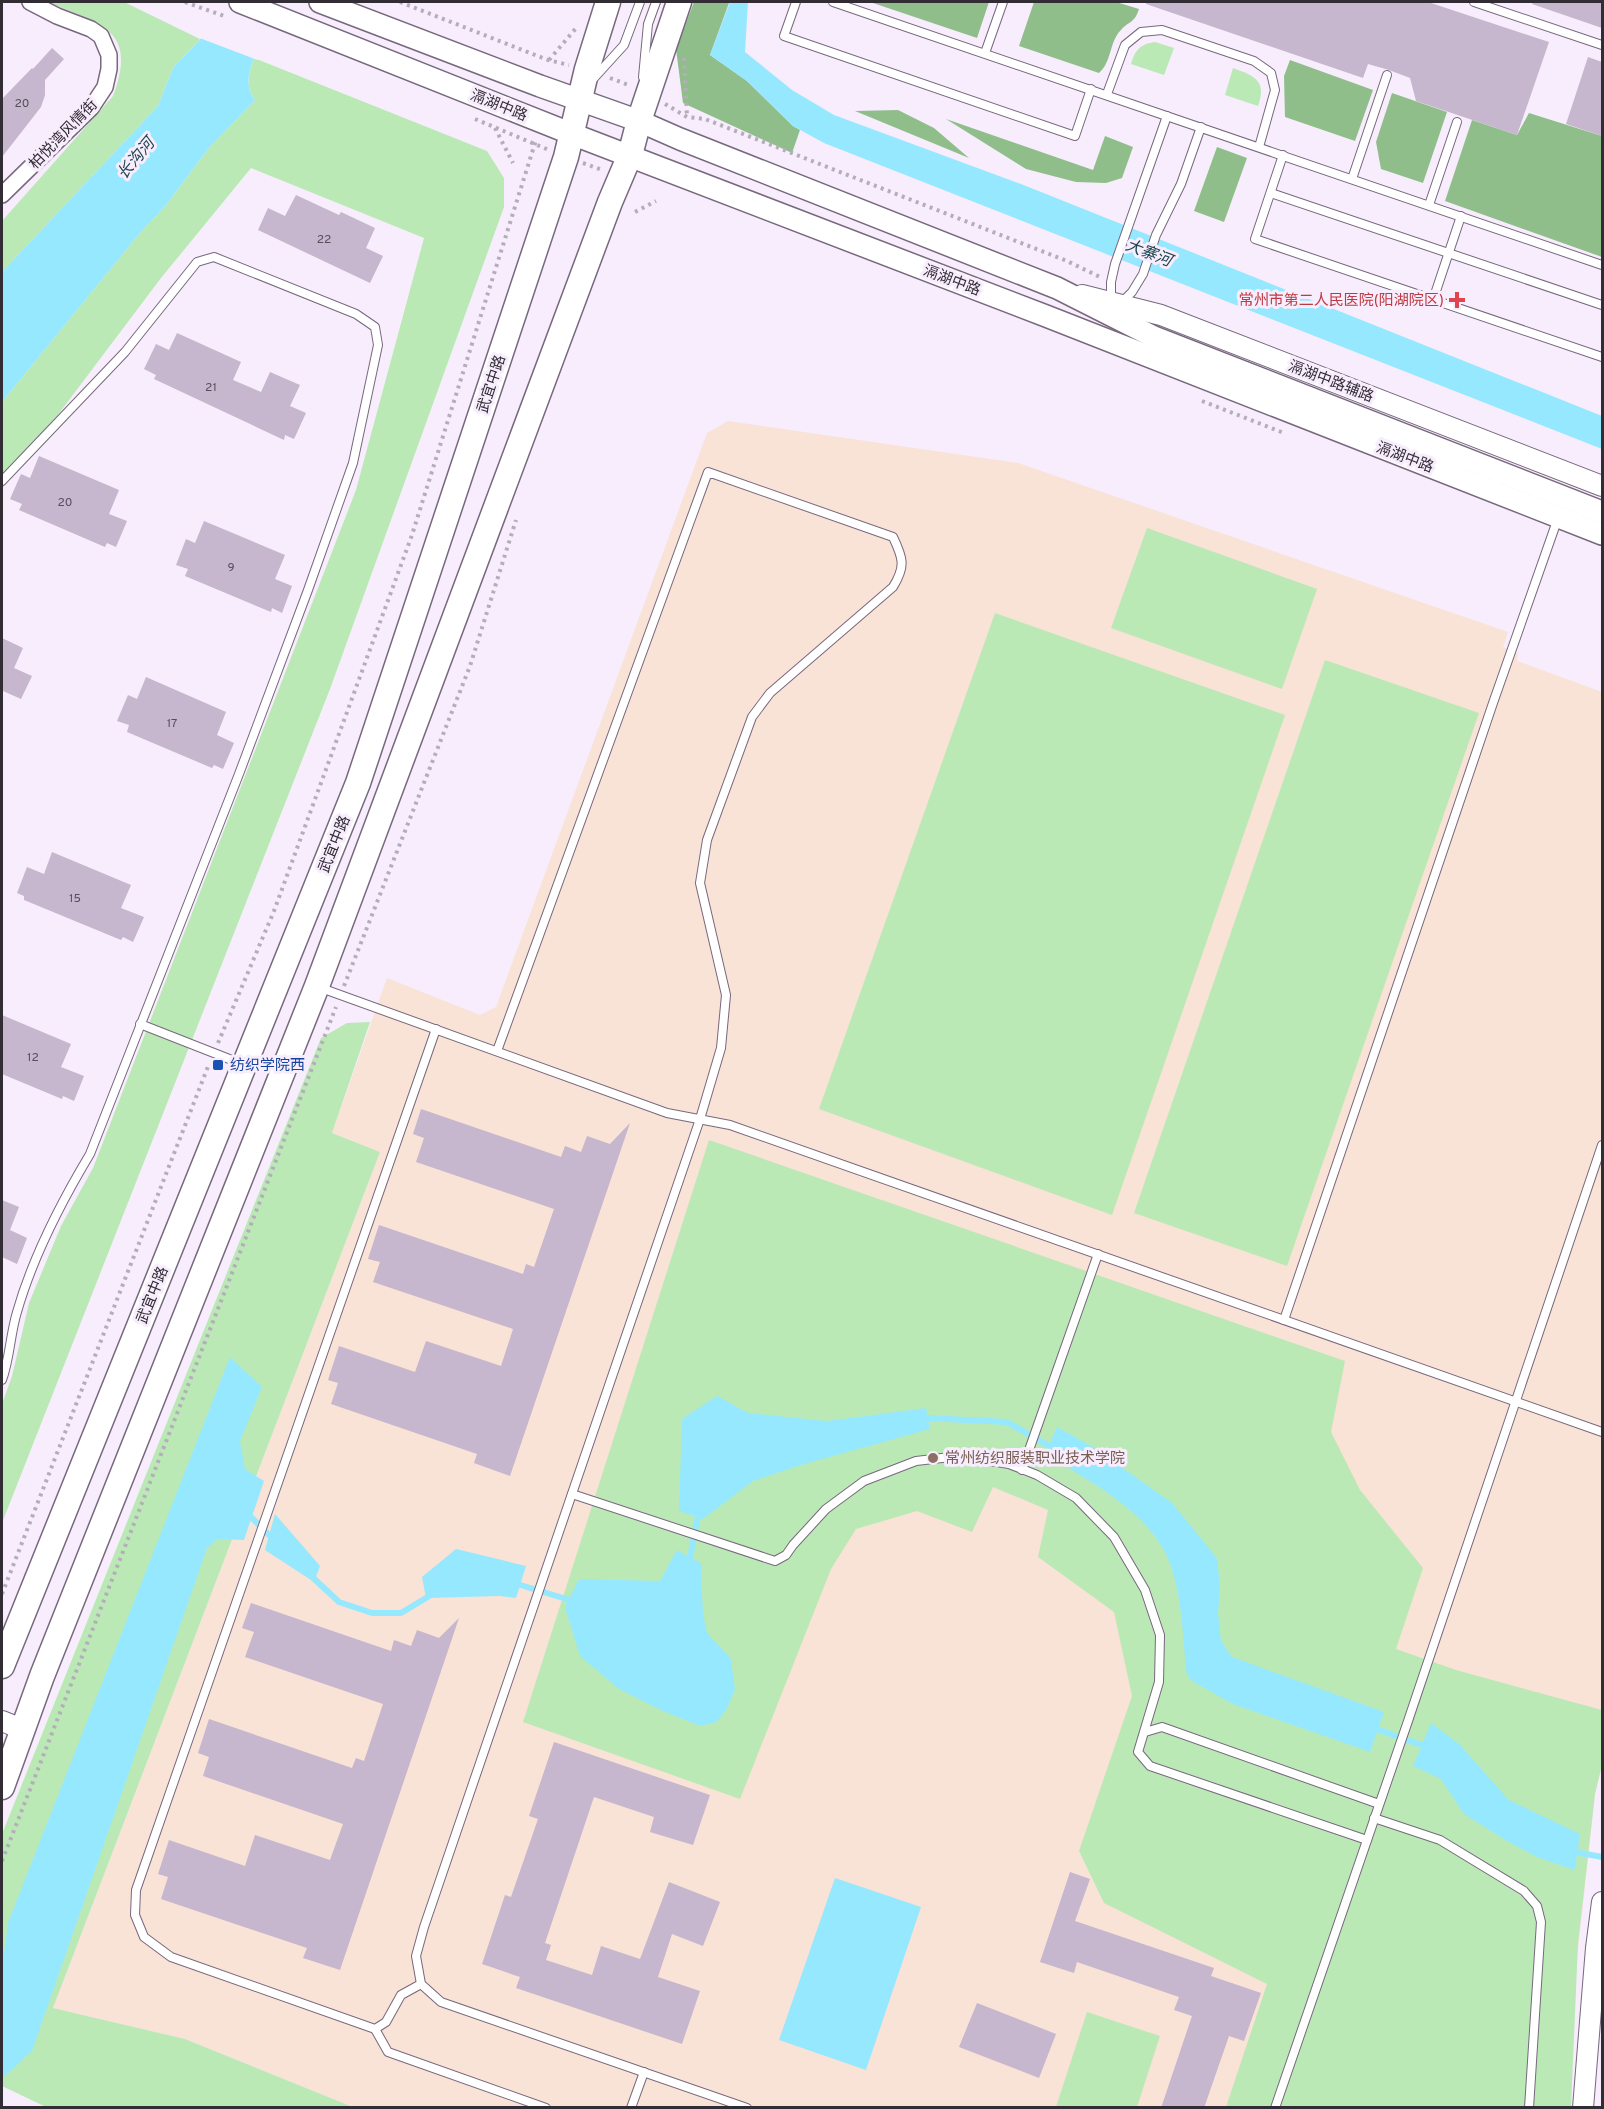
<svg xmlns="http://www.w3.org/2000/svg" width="1604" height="2109" font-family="Overpass,'Noto Sans SC',sans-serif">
  <rect width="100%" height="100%" fill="#f7edfc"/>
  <path fill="#f9e2d6" d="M 728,421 L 1018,463 L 1508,632 L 1503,647 L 1518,654 L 1517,661 L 1602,692 L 1602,1765 L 1595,1794 L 1573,1995 L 1569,2107 L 353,2107 L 185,2039 L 53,2008 L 380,1152 L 332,1133 L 387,978 L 480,1015 L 496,1007 L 707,433 Z"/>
  <g fill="#bbe9b6">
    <path d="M 48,2 L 124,2 L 200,39 L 173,68 L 158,106 L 2,272 L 2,221 L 113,96 C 139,27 98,24 48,2 Z"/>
    <path d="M 1155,42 L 1174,48 L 1164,75 L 1131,64 C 1135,50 1140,44 1155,42 Z"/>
    <path d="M 254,58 L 487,151 L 504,178 L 504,207 L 330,689 L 2,1523 L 2,1404 L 12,1376 L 29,1303 L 61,1226 L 93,1168 L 356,490 L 424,238 L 251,168 L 161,278 L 2,489 L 2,402 L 139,234 L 166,205 L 208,149 L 255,100 C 245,84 248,76 254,58 Z"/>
    <path d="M 1233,68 C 1255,76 1267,81 1258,106 L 1225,95 Z"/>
    <path d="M 1147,528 L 1317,589 L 1282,689 L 1111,628 Z"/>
    <path d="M 995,613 L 1285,715 L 1112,1215 L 819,1109 Z"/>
    <path d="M 1325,660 L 1479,713 L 1287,1266 L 1134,1213 Z"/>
    <path d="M 370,1022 L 332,1133 L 380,1152 L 53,2008 L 185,2039 L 353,2107 L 46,2107 L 2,2086 L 2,1834 L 321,1038 L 347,1023 Z"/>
    <path d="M 709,1140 L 1345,1361 L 1331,1432 L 1360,1490 L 1423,1568 L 1396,1649 L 1456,1670 L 1602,1710 L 1602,1765 L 1595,1794 L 1578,1944 L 1571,2107 L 1226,2107 L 1267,1984 L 1104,1903 L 1079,1851 L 1132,1696 L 1114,1612 L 1038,1557 L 1048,1510 L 993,1487 L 972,1532 L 917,1511 L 856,1529 L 831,1569 L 740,1799 L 523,1722 Z"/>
    <path d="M 1087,2012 L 1160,2036 L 1137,2107 L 1056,2107 Z"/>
  </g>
  <g fill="#90be8b">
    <path d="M 694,2 L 725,2 L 729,3 L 710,55 L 747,81 L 793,126 L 800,130 L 792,153 L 683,103 L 676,49 Z"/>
    <path d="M 870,2 L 989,2 L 977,38 Z"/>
    <path d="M 1034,2 L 1116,2 L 1139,9 C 1134,24 1130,20 1121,30 C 1109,42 1112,62 1099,73 L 1019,46 Z"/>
    <path d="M 1290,60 L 1373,90 L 1355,141 L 1285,117 L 1284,76 Z"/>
    <path d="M 1392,93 L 1447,112 L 1423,183 L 1381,169 L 1376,142 Z"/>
    <path d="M 898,110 L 934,128 L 969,158 L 855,111 Z"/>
    <path d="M 1529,113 L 1602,136 L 1602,257 L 1445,201 L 1472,120 L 1517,135 Z"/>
    <path d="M 946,119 L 1093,170 L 1105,136 L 1133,147 L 1122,178 L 1106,183 L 1076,182 L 1026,169 Z"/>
    <path d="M 1217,147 L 1247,158 L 1224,222 L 1194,211 Z"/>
  </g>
  <g fill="#95e8fe">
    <path d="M 730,2 L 748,2 L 745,52 L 792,90 L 834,115 L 1021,184 L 1602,416 L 1602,449 L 824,143 L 793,126 L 747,81 L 710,55 Z"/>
    <path d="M 207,32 L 254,58 C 248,75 245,85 255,100 L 208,149 L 166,205 L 139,234 L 2,402 L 2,272 L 158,106 L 173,68 Z"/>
    <path d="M 230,1357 L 262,1387 L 240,1441 L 245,1469 L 264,1481 L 244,1540 L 218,1539 L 207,1548 L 32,2051 L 5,2076 L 2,2074 L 2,1956 L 5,1947 L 8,1923 Z"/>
    <path d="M 717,1396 L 748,1413 L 827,1421 L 926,1408 L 930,1429 L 804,1464 L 753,1481 L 703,1519 L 679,1511 L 682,1419 Z"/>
    <path d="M 1057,1427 L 1093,1447 L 1172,1503 L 1217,1558 L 1220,1587 L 1218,1613 L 1221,1641 L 1232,1657 L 1384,1712 L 1370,1752 L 1233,1704 L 1192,1681 L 1187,1675 C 1182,1635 1183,1589 1165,1552 C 1143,1509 1085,1478 1045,1454 Z"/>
    <path d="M 275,1514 L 320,1566 L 314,1582 L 265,1550 Z"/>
    <path d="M 456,1549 L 526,1566 L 516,1598 L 500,1596 L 426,1598 L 422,1577 Z"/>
    <path d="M 677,1550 L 702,1564 L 701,1573 L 703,1613 L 707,1633 L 731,1659 L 735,1689 L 727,1709 L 716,1722 L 700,1726 L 663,1711 L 619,1689 L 580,1656 L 565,1607 L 579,1579 L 660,1581 Z"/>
    <path d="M 1431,1723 L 1459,1744 L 1509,1800 L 1580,1834 L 1575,1870 L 1537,1857 L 1507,1841 L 1464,1814 L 1441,1779 L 1413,1766 Z"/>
    <path d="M 835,1878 L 921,1907 L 866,2070 L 779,2040 Z"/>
  </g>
  <path fill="#f7edfc" d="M 230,2 L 301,2 L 257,60 L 197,37 Z"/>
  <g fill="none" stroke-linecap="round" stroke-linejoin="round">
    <g stroke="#95e8fe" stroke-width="6">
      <path d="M 920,1419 L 927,1418 L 1007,1422 L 1056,1450"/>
      <path d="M 247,1513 L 274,1540"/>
      <path d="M 689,1563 L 699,1511"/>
      <path d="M 309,1574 L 339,1602 L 372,1613 L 401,1613 L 431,1595"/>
      <path d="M 514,1583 L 576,1602"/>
      <path d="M 1371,1727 L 1430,1748"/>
      <path d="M 1570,1851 L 1602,1857"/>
    </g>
  </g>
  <g fill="#c6b6ce">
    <path d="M 1146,2 L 1428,2 L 1549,42 L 1517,135 L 1416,101 L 1410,78 L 1389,70 L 1368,64 L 1363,78 L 1146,4 Z"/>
    <path d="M 1533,2 L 1602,2 L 1602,28 L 1532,4 Z"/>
    <path d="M 52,48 L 64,59 L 45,80 L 45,95 L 41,107 L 2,157 L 2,99 L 32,68 L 33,69 Z"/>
    <path d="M 1588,57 L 1602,62 L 1602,136 L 1566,124 Z"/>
    <path d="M 296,195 L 339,215 L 341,212 L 375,228 L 366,248 L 383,256 L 370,283 L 258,230 L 268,208 L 285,216 Z"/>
    <path d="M 177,333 L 241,362 L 233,380 L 261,392 L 270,372 L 300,385 L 290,406 L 306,413 L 294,439 L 285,435 L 284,440 L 154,379 L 156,375 L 144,369 L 156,344 L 169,350 Z"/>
    <path d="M 39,456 L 119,490 L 109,514 L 127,521 L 116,547 L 107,543 L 105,547 L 19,510 L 22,504 L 10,499 L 21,474 L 30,478 Z"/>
    <path d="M 204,521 L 285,555 L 275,579 L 292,586 L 282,613 L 272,608 L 271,612 L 185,576 L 188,569 L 176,565 L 186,539 L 195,543 Z"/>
    <path d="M 2,638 L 23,648 L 14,668 L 32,676 L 21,699 L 3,691 L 2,696 Z"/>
    <path d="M 146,677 L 226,712 L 217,735 L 234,743 L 223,769 L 214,765 L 212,768 L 127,732 L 129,725 L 117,721 L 128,695 L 137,699 Z"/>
    <path d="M 52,852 L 131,885 L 121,908 L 144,917 L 133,942 L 123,937 L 121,940 L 24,900 L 24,896 L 17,893 L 27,867 L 44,874 Z"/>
    <path d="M 2,1015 L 71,1044 L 61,1067 L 84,1076 L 74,1101 L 63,1096 L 62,1099 L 2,1074 Z"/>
    <path d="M 421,1109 L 561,1157 L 565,1146 L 581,1152 L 587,1136 L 610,1144 L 630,1123 L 510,1476 L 474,1463 L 477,1454 L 331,1404 L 338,1383 L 328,1380 L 339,1346 L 415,1372 L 426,1341 L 501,1366 L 513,1329 L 373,1282 L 380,1262 L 368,1259 L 379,1225 L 523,1274 L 526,1264 L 534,1267 L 554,1209 L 416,1162 L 424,1138 L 413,1134 Z"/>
    <path d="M 2,1200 L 19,1207 L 10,1230 L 27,1238 L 17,1264 L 2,1257 Z"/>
    <path d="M 251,1603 L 391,1651 L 394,1640 L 411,1646 L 417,1630 L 439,1638 L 459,1618 L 340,1970 L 303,1958 L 307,1948 L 161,1899 L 168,1877 L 158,1874 L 169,1840 L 245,1866 L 255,1835 L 330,1860 L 343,1824 L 203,1776 L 209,1757 L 198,1753 L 209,1719 L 352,1768 L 356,1758 L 364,1761 L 383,1704 L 245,1657 L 254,1632 L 242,1628 Z"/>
    <path d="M 554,1742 L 710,1795 L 693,1845 L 650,1832 L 654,1817 L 594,1797 L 545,1943 L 551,1945 L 546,1960 L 592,1975 L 601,1946 L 640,1959 L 669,1882 L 720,1902 L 703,1946 L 672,1934 L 658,1977 L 700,1991 L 682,2044 L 516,1988 L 520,1977 L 482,1964 L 505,1895 L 511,1897 L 538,1819 L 529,1816 Z"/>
    <path d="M 1070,1872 L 1090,1879 L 1075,1921 L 1214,1968 L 1211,1976 L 1261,1993 L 1244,2041 L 1229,2036 L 1204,2108 L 1161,2108 L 1192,2016 L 1174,2010 L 1179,1997 L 1077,1962 L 1074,1973 L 1040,1962 Z"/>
    <path d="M 977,2003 L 1056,2034 L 1039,2078 L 959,2047 Z"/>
  </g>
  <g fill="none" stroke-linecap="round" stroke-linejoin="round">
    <g stroke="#77687e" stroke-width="10">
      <g id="service">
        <path d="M 796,2 L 784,36 L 1075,136 L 1091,89"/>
        <path d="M 833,2 L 1602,265"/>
        <path d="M 1474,2 L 1602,45"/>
        <path d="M 985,53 L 1003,2"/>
        <path d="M 643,77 L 648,24 L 656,2"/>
        <path d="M 594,78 L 624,45 L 640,2"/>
        <path d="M 1107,94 L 1125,45 L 1141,32 L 1162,30 L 1254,61 L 1271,73 L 1275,90 L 1259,147"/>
        <path d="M 1283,155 L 1255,239 L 1602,357"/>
        <path d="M 1352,179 L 1387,75"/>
        <path d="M 1271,193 L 1602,305"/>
        <path d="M 1429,205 L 1457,122"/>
        <path d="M 1111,300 L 1111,282 L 1115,264 L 1167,116"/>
        <path d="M 1433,300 L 1461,216"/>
        <path d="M 1122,302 L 1132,292 L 1143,274 L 1156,235 L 1181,184 L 1201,127"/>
        <path d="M 2,481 L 125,352 L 197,262 L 214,257 L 356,314 L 375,327 L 378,345 L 353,463 L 308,590 L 239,774 L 90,1154 C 60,1204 33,1256 17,1312 C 10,1335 10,1358 2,1380"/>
        <path d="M 321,988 L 667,1113 L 730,1125 L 1602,1432"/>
        <path d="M 140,1024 L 242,1064"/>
        <path d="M 497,1051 L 708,472 L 893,537 C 903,558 906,566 893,587 L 770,693 L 752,717 L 707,840 L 700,883 L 726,995 L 721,1048 L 700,1119 L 424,1927 L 416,1956 L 421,1984 L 441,2002 L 747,2108"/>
        <path d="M 1284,1320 L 1493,703 L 1558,518"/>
        <path d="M 1022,1470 L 1098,1254"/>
        <path d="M 572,1494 L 775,1561 L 786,1555 L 793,1545 L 826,1509 L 864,1481 L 916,1461 L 959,1456 L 1009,1464 L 1037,1475 L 1076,1498 L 1114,1537 L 1145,1590 L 1160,1635 L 1159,1682 L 1138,1752 L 1150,1766 L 1367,1840"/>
        <path d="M 1145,1732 L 1162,1727 L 1379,1804"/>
        <path d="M 1374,1818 L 1440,1840 L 1524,1891 L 1537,1906 L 1541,1922 L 1529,2108"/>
        <path d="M 421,1984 L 401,1995 L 386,2022 L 375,2029 L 171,1957 L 144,1937 L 135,1915 L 136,1890 L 436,1029"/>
        <path d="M 375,2029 L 388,2052 L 546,2108"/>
        <path d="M 631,2108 L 644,2072"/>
        <path d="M 1275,2108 L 1408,1721 L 1602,1145"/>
      </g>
    </g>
    <g stroke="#77687e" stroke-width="18">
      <path id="minor" d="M 2,195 L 91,108 L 105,87 L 109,69 L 109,55 L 101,36 L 91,29 L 57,16 L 30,2"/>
    </g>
    <g stroke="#77687e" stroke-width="22">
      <g id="tertiary">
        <path d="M 1082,295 L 1161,315 L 1602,486"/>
        <path d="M 2,1721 L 24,1730"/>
        <path d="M 1583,2108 L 1596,1948 L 1602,1902"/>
      </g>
    </g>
    <g stroke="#77687e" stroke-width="24">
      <g id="secondary">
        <path d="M 240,2 L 572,134 L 1046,316 L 1602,534"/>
        <path d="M 320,2 L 540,86 L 639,121 L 680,139 L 1057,288 L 1154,337 L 1602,512"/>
      </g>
    </g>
    <g stroke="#77687e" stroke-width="27">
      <g id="primary">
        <path d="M 2,1666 L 358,783 L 566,157 L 587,69 L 608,2"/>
        <path d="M 2,1787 L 42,1676 L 317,986 L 610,202 L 630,155 L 639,121 L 679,2"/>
      </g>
    </g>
    <g stroke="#b5adba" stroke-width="4" stroke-dasharray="3 4.5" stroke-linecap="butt">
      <path d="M 185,2 L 227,17"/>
      <path d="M 400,2 L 548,60 L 569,65"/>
      <path d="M 684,58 L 687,117"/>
      <path d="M 549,60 L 577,27"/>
      <path d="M 610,78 L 631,86"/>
      <path d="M 665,104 L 687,117 L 705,119 L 1067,261 L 1100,277"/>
      <path d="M 475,119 L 549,150"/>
      <path d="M 495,128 L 513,163"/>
      <path d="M 583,163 L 602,170"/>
      <path d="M 635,212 L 656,201"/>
      <path d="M 1202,401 L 1284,433"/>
      <path d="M 344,986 L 470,666 L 516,520"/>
      <path d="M 218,1043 L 274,911 L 412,535 L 536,140"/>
      <path d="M 2,1594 L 209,1064"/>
      <path d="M 2,1861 L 336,1007"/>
    </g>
    <use href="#service" stroke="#fff" stroke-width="8"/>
    <use href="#minor" stroke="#fff" stroke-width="15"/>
    <use href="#tertiary" stroke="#fff" stroke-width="20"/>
    <use href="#secondary" stroke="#fff" stroke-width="21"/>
    <use href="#primary" stroke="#fff" stroke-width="24"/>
  </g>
  <path fill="#e0444e" stroke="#f7edfc" stroke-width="2" d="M1454 291h6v6h6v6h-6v6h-6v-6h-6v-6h6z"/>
  <rect fill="#1a4fb4" stroke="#f7edfc" stroke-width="2" x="212" y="1059" width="12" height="12" rx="3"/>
  <circle fill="#8d6e63" stroke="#f7edfc" stroke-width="2" cx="933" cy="1458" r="6"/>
  <g text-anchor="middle" stroke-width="6" stroke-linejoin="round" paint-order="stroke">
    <g font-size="12" fill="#574e5b">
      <text x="22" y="107">20</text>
      <text x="324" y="243">22</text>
      <text x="211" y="391">21</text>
      <text x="65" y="506">20</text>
      <text x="231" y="571">9</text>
      <text x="172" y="727">17</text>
      <text x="75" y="902">15</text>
      <text x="33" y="1061">12</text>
    </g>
    <g font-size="15" fill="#322c35" stroke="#f7edfc">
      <text transform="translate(499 105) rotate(22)" y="5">滆湖中路</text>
      <text transform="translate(63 134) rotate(-46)" y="5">柏悦湾风情街</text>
      <text transform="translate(952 280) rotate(21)" y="5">滆湖中路</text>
      <text transform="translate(1331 381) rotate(21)" y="5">滆湖中路辅路</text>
      <text transform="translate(491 384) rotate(-72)" y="5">武宜中路</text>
      <text transform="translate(1405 457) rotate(21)" y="5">滆湖中路</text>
      <text transform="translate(334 844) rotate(-68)" y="5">武宜中路</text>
      <text transform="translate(152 1295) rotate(-68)" y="5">武宜中路</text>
    </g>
    <g font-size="15" fill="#be3a42" stroke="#f7edfc" text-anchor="end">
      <text x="1444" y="305">常州市第二人民医院(阳湖院区)</text>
    </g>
    <g font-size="15" fill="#164399" stroke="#f7edfc" text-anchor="start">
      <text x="230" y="1070">纺织学院西</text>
    </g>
    <g font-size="15" fill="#785e54" stroke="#f7edfc" text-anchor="start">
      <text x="945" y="1463">常州纺织服装职业技术学院</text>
    </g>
    <g font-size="16" font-style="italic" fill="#1f464f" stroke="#f7edfc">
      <text transform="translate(135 158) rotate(-50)" y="6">长沟河</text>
      <text transform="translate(1149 252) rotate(21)" y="6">大寨河</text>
    </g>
  </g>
  <rect width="1604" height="2109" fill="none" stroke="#322c35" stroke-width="6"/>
</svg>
